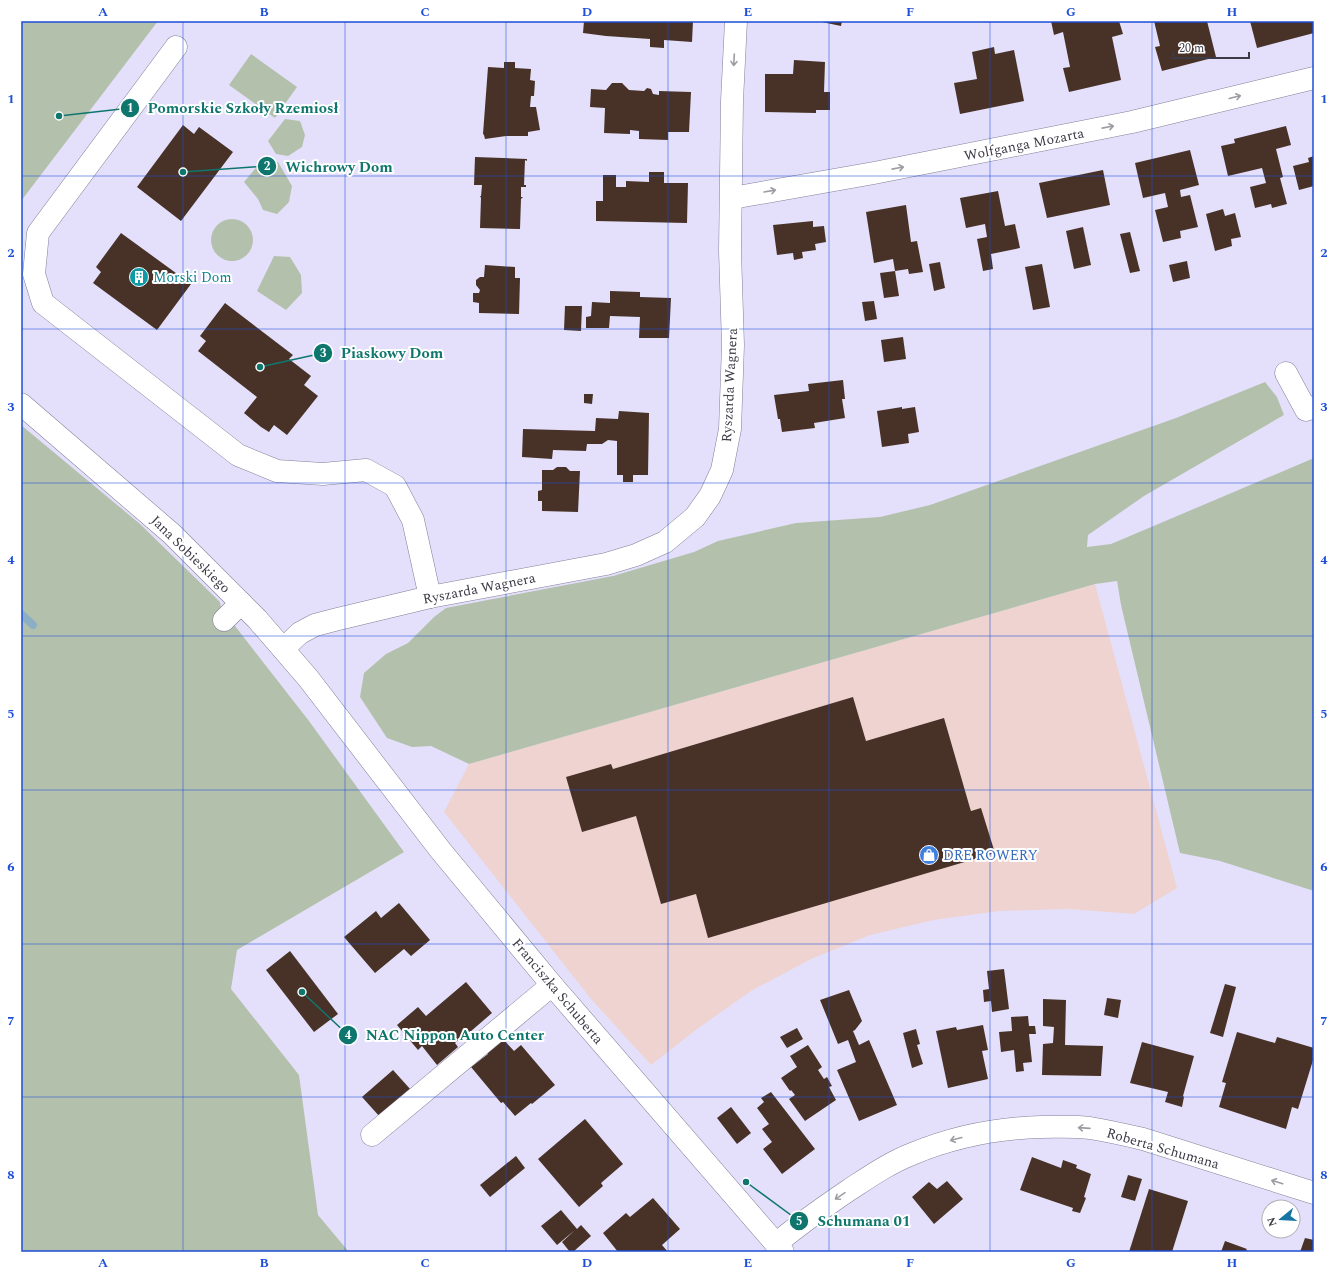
<svg xmlns="http://www.w3.org/2000/svg" width="1335" height="1273" font-family="Spectral,serif">
  <rect width="100%" height="100%" fill="#e4e0fb"/>
  <path fill="#eed3d0" d="M 1095,584 L 1177,888 L 1134,914 L 1069,909 L 999,911 L 934,920 L 870,935 L 811,959 L 751,991 L 697,1029 L 651,1065 L 591,999 L 444,812 L 469,764 Z"/>
  <g fill="#b3c1ac">
    <path d="M 21,21 L 158,21 L 21,201 Z"/>
    <path d="M 251,54 L 297,87 L 275,118 L 229,85 Z"/>
    <path d="M 285,119 L 300,121 L 305,135 L 302,147 L 288,156 L 276,154 L 268,141 Z"/>
    <path d="M 266,156 L 278,162 L 292,186 L 289,202 L 277,214 L 263,210 L 258,199 L 244,182 Z"/>
    <circle cx="232" cy="240" r="21"/>
    <path d="M 274,256 L 290,257 L 301,275 L 302,293 L 286,310 L 257,291 Z"/>
    <path d="M 1265,382 L 1277,397 L 1284,415 L 1144,496 L 1088,535 L 1087,547 L 1111,544 L 1314,458 L 1314,891 L 1220,861 L 1180,853 L 1121,605 L 1117,581 L 1095,584 L 469,764 L 431,746 L 412,747 L 387,738 L 360,697 L 364,673 L 386,654 L 408,643 L 434,617 L 446,608 L 613,576 L 694,552 L 718,541 L 796,523 L 880,517 L 930,505 L 1176,418 Z"/>
    <path d="M 21,425 L 140,524 L 220,602 L 221,608 L 309,721 L 404,852 L 237,950 L 231,989 L 299,1075 L 318,1215 L 349,1252 L 21,1252 Z"/>
  </g>
  <g fill="none" stroke-linecap="round" stroke-linejoin="round">
    <path stroke="#8cafc4" stroke-width="8" d="M 21,614 L 33,625"/>
  </g>
  <g fill="#483228">
    <path d="M 584,21 L 693,21 L 692,42 L 664,40 L 664,48 L 650,47 L 650,39 L 606,36 L 583,33 Z"/>
    <path d="M 817,21 L 842,21 L 841,26 Z"/>
    <path d="M 1051,21 L 1119,21 L 1123,34 L 1112,37 L 1121,80 L 1069,92 L 1063,68 L 1070,67 L 1063,32 L 1054,35 Z"/>
    <path d="M 1154,21 L 1207,21 L 1216,57 L 1162,71 L 1155,47 L 1160,46 Z"/>
    <path d="M 1250,21 L 1314,21 L 1314,33 L 1257,48 Z"/>
    <path d="M 994,47 L 995,54 L 1014,50 L 1024,101 L 960,114 L 954,83 L 977,79 L 972,52 Z"/>
    <path d="M 794,60 L 825,62 L 824,92 L 830,92 L 830,110 L 816,110 L 816,113 L 765,112 L 765,74 L 793,74 Z"/>
    <path d="M 504,62 L 515,62 L 515,68 L 531,69 L 530,80 L 535,81 L 534,96 L 531,96 L 530,107 L 536,107 L 540,130 L 528,132 L 528,136 L 506,136 L 485,139 L 484,135 L 483,134 L 488,67 L 504,68 Z"/>
    <path d="M 612,83 L 622,83 L 629,90 L 644,91 L 647,88 L 651,89 L 653,94 L 659,95 L 659,91 L 691,92 L 689,132 L 668,132 L 668,140 L 639,139 L 639,131 L 630,130 L 630,134 L 604,133 L 605,108 L 590,107 L 591,89 L 606,90 Z"/>
    <path d="M 183,125 L 194,134 L 199,127 L 233,152 L 181,221 L 137,187 Z"/>
    <path d="M 1286,126 L 1291,145 L 1276,149 L 1283,177 L 1280,178 L 1287,204 L 1272,208 L 1271,204 L 1255,208 L 1250,187 L 1266,183 L 1262,168 L 1228,176 L 1221,146 L 1235,143 L 1234,139 Z"/>
    <path d="M 1190,150 L 1199,185 L 1180,190 L 1181,197 L 1190,195 L 1198,227 L 1180,231 L 1181,238 L 1163,242 L 1155,210 L 1168,207 L 1165,193 L 1143,198 L 1135,163 Z"/>
    <path d="M 1314,156 L 1314,186 L 1299,190 L 1293,166 L 1309,162 L 1308,158 Z"/>
    <path d="M 475,157 L 527,159 L 527,161 L 525,160 L 524,185 L 526,185 L 526,187 L 521,187 L 521,197 L 523,197 L 521,199 L 520,229 L 480,228 L 481,198 L 480,196 L 481,196 L 482,185 L 474,185 Z"/>
    <path d="M 1103,170 L 1110,205 L 1047,218 L 1039,183 Z"/>
    <path d="M 649,172 L 664,172 L 664,183 L 688,183 L 687,223 L 596,221 L 596,201 L 603,201 L 603,175 L 616,175 L 616,187 L 626,187 L 626,181 L 649,182 Z"/>
    <path d="M 998,191 L 1005,226 L 1015,224 L 1020,248 L 991,254 L 993,269 L 983,271 L 977,239 L 987,237 L 985,224 L 966,228 L 960,198 Z"/>
    <path d="M 906,205 L 911,242 L 917,241 L 923,272 L 909,274 L 908,269 L 895,271 L 893,259 L 874,263 L 866,212 Z"/>
    <path d="M 1223,209 L 1225,216 L 1235,213 L 1241,237 L 1231,239 L 1232,246 L 1215,251 L 1206,214 Z"/>
    <path d="M 813,221 L 813,227 L 824,226 L 826,242 L 815,244 L 816,250 L 802,252 L 803,258 L 794,260 L 793,253 L 777,255 L 773,225 Z"/>
    <path d="M 1083,227 L 1091,265 L 1074,269 L 1066,231 Z"/>
    <path d="M 1130,232 L 1140,271 L 1130,273 L 1120,234 Z"/>
    <path d="M 121,233 L 191,284 L 157,330 L 93,283 L 101,272 L 96,267 Z"/>
    <path d="M 1187,261 L 1190,278 L 1173,282 L 1169,265 Z"/>
    <path d="M 940,262 L 945,288 L 934,291 L 929,264 Z"/>
    <path d="M 1042,264 L 1050,307 L 1033,310 L 1025,267 Z"/>
    <path d="M 485,265 L 515,267 L 515,278 L 520,278 L 519,314 L 479,313 L 479,303 L 473,302 L 473,293 L 479,293 L 480,290 L 476,285 L 476,280 L 480,277 L 484,277 Z"/>
    <path d="M 895,271 L 899,296 L 884,298 L 880,273 Z"/>
    <path d="M 610,291 L 640,292 L 640,297 L 671,298 L 669,338 L 639,338 L 640,317 L 610,316 L 609,328 L 586,328 L 586,317 L 591,316 L 592,302 L 610,303 Z"/>
    <path d="M 874,301 L 877,319 L 865,321 L 862,302 Z"/>
    <path d="M 225,303 L 293,355 L 289,359 L 311,376 L 304,385 L 318,396 L 287,435 L 274,425 L 269,432 L 261,427 L 244,413 L 257,397 L 198,351 L 206,341 L 200,336 Z"/>
    <path d="M 565,306 L 582,306 L 581,331 L 564,330 Z"/>
    <path d="M 903,337 L 906,359 L 884,362 L 881,340 Z"/>
    <path d="M 843,380 L 845,399 L 842,399 L 845,418 L 814,423 L 815,428 L 782,432 L 780,419 L 778,419 L 774,395 L 809,391 L 808,384 Z"/>
    <path d="M 584,394 L 593,394 L 592,404 L 584,403 Z"/>
    <path d="M 902,407 L 902,409 L 915,407 L 919,432 L 908,434 L 909,443 L 882,447 L 877,411 Z"/>
    <path d="M 619,411 L 649,413 L 648,475 L 633,475 L 633,482 L 623,482 L 623,475 L 617,475 L 617,441 L 608,440 L 602,444 L 587,444 L 586,451 L 553,450 L 552,459 L 522,457 L 523,429 L 595,431 L 596,418 L 618,419 Z"/>
    <path d="M 557,467 L 566,467 L 570,471 L 580,471 L 578,512 L 542,511 L 542,501 L 538,501 L 538,491 L 542,490 L 542,470 L 553,470 Z"/>
    <path d="M 853,697 L 866,741 L 944,718 L 970,808 L 971,811 L 981,808 L 995,853 L 708,938 L 696,894 L 661,904 L 636,816 L 582,832 L 566,777 L 611,764 L 613,769 Z"/>
    <path d="M 399,903 L 430,940 L 411,956 L 404,949 L 375,973 L 344,937 L 376,911 L 381,918 Z"/>
    <path d="M 290,951 L 338,1014 L 314,1032 L 266,970 Z"/>
    <path d="M 1004,969 L 1009,1009 L 992,1012 L 991,1001 L 984,1002 L 983,990 L 989,989 L 987,971 Z"/>
    <path d="M 466,982 L 492,1013 L 470,1032 L 471,1032 L 470,1033 L 468,1032 L 455,1043 L 458,1047 L 437,1065 L 422,1046 L 418,1050 L 397,1025 L 418,1007 L 426,1016 Z"/>
    <path d="M 1225,984 L 1236,987 L 1223,1037 L 1210,1033 Z"/>
    <path d="M 849,990 L 862,1021 L 855,1030 L 853,1031 L 859,1045 L 869,1040 L 897,1105 L 859,1121 L 837,1070 L 856,1062 L 848,1040 L 838,1044 L 820,1000 Z"/>
    <path d="M 1107,998 L 1121,1000 L 1118,1018 L 1104,1015 Z"/>
    <path d="M 1043,999 L 1066,1000 L 1065,1045 L 1103,1046 L 1101,1076 L 1042,1075 L 1043,1044 L 1053,1043 L 1054,1027 L 1043,1026 Z"/>
    <path d="M 1028,1016 L 1029,1026 L 1035,1026 L 1036,1034 L 1029,1034 L 1032,1062 L 1023,1063 L 1024,1071 L 1016,1072 L 1014,1050 L 1001,1052 L 999,1032 L 1012,1031 L 1011,1017 Z"/>
    <path d="M 983,1025 L 988,1050 L 982,1051 L 988,1079 L 948,1088 L 936,1031 L 956,1027 L 957,1030 Z"/>
    <path d="M 797,1028 L 803,1039 L 787,1048 L 780,1037 Z"/>
    <path d="M 916,1029 L 920,1044 L 917,1045 L 923,1064 L 912,1068 L 903,1033 Z"/>
    <path d="M 1237,1032 L 1275,1043 L 1277,1037 L 1314,1048 L 1314,1057 L 1298,1109 L 1292,1107 L 1286,1129 L 1219,1107 L 1226,1083 L 1222,1082 Z"/>
    <path d="M 503,1039 L 514,1051 L 521,1045 L 555,1085 L 532,1104 L 531,1103 L 515,1116 L 503,1102 L 501,1103 L 471,1067 L 488,1054 L 487,1052 Z"/>
    <path d="M 1142,1042 L 1194,1056 L 1183,1096 L 1184,1097 L 1182,1107 L 1165,1102 L 1168,1092 L 1130,1083 Z"/>
    <path d="M 808,1045 L 822,1067 L 818,1070 L 824,1079 L 827,1077 L 832,1086 L 829,1087 L 836,1100 L 805,1121 L 789,1099 L 795,1095 L 791,1090 L 790,1091 L 781,1078 L 797,1067 L 790,1056 Z"/>
    <path d="M 393,1070 L 411,1090 L 380,1117 L 362,1097 Z"/>
    <path d="M 771,1092 L 815,1149 L 782,1174 L 763,1149 L 772,1142 L 762,1129 L 769,1124 L 757,1108 L 764,1102 L 761,1098 Z"/>
    <path d="M 731,1107 L 751,1133 L 737,1144 L 717,1118 Z"/>
    <path d="M 585,1119 L 623,1164 L 601,1183 L 603,1186 L 579,1207 L 538,1159 Z"/>
    <path d="M 516,1156 L 525,1168 L 490,1197 L 480,1185 Z"/>
    <path d="M 1032,1157 L 1061,1168 L 1063,1160 L 1077,1165 L 1076,1168 L 1091,1174 L 1084,1197 L 1086,1198 L 1080,1213 L 1072,1211 L 1073,1208 L 1020,1190 Z"/>
    <path d="M 1128,1175 L 1142,1179 L 1135,1201 L 1121,1197 Z"/>
    <path d="M 947,1181 L 963,1199 L 934,1224 L 912,1197 L 929,1182 L 937,1189 Z"/>
    <path d="M 1149,1189 L 1188,1201 L 1172,1252 L 1129,1252 Z"/>
    <path d="M 653,1198 L 680,1229 L 662,1245 L 668,1252 L 618,1252 L 603,1233 L 626,1213 L 630,1217 Z"/>
    <path d="M 561,1210 L 577,1229 L 581,1225 L 591,1236 L 573,1252 L 570,1252 L 562,1242 L 575,1230 L 557,1245 L 541,1226 Z"/>
    <path d="M 1305,1238 L 1314,1240 L 1314,1252 L 1300,1252 Z"/>
    <path d="M 1225,1241 L 1247,1249 L 1246,1250 L 1250,1252 L 1221,1252 Z"/>
  </g>
  <g fill="none" stroke-linecap="round" stroke-linejoin="round">
    <g stroke="#827f97" stroke-width="23">
      <g id="minor">
        <path d="M 176,47 L 38,233 L 34,274 L 43,303 L 238,455 L 277,471 L 323,474 L 366,470 L 395,486 L 413,520 L 430,597"/>
        <path d="M 732,198 L 874,173 L 1132,122 L 1314,78"/>
        <path d="M 1286,373 L 1306,410 L 1314,407"/>
        <path d="M 224,620 L 241,603"/>
        <path d="M 283,649 L 300,633 L 315,625 L 338,619 L 430,597 L 606,564 L 636,555 L 665,542 L 695,517 L 710,496 L 722,470 L 730,429 L 733,345 L 730,251 L 732,101 L 736,21"/>
        <path d="M 372,1135 L 552,985"/>
        <path d="M 776,1244 C 799,1224 824,1207 849,1190 C 869,1177 889,1163 912,1154 C 953,1137 997,1128 1042,1127 C 1058,1127 1074,1126 1090,1128 C 1108,1131 1126,1135 1143,1139 L 1314,1193"/>
      </g>
    </g>
    <g stroke="#827f97" stroke-width="23">
      <path id="major" d="M 21,404 L 172,534 L 257,619 L 308,678 L 441,851 L 552,985 L 783,1252"/>
    </g>
    <use href="#minor" stroke="#fff" stroke-width="22"/>
    <use href="#major" stroke="#fff" stroke-width="22"/>
  </g>
  <defs><path id="oneway-shaft" d="M-6 0H5M1.5-3L5.5 0L1.5 3" fill="none" stroke-width="1.6" stroke-linecap="round" stroke-linejoin="round"/></defs>
  <g stroke="#9e9ca2">
    <use href="#oneway-shaft" transform="translate(734 60) rotate(93)"/>
    <use href="#oneway-shaft" transform="translate(1235 97) rotate(-14)"/>
    <use href="#oneway-shaft" transform="translate(1108 127) rotate(-11)"/>
    <use href="#oneway-shaft" transform="translate(898 168) rotate(-11)"/>
    <use href="#oneway-shaft" transform="translate(770 191) rotate(-10)"/>
    <use href="#oneway-shaft" transform="translate(1084 1128) rotate(-176)"/>
    <use href="#oneway-shaft" transform="translate(956 1139) rotate(165)"/>
    <use href="#oneway-shaft" transform="translate(1277 1182) rotate(-163)"/>
    <use href="#oneway-shaft" transform="translate(840 1196) rotate(146)"/>
  </g>
  <path fill="none" stroke="#1d4ed8" stroke-width="1" stroke-opacity="0.55" d="M 183,21 L 183,1252M 345,21 L 345,1252M 506,21 L 506,1252M 668,21 L 668,1252M 829,21 L 829,1252M 990,21 L 990,1252M 1152,21 L 1152,1252M 21,176 L 1314,176M 21,329 L 1314,329M 21,483 L 1314,483M 21,636 L 1314,636M 21,790 L 1314,790M 21,944 L 1314,944M 21,1097 L 1314,1097"/>
  <defs>
    <g id="building-disc" transform="scale(1)"><circle r="9.5" fill="#0f9aa8" stroke="#fff"/><path d="M-4-6H4V6H1V3H-1V6H-4ZM-2.5-4.3h1.7v1.8h-1.7ZM.8-4.3h1.7v1.8H.8ZM-2.5-1h1.7V.8h-1.7ZM.8-1h1.7V.8H.8Z" fill="#fff"/></g>
    <g id="shop-disc" transform="scale(1)"><circle r="9.5" fill="#3f7fe0" stroke="#fff"/><path d="M-5-2.5h2.3a2.7 3.5 0 0 1 5.4 0H5L5.5 6h-11ZM-1.5-2.5h3a1.5 2.3 0 0 0-3 0Z" fill="#fff"/></g>
  </defs>
  <g fill-rule="evenodd">
    <use href="#building-disc" x="139" y="277"/>
    <use href="#shop-disc" x="929" y="855"/>
  </g>
  <g text-anchor="middle" stroke-width="4" stroke-linejoin="round" paint-order="stroke">
    <g font-size="14" fill="#3c3a45" stroke="#fff">
      <text transform="translate(1024 144) rotate(-11)" y="5">Wolfganga Mozarta</text>
      <text transform="translate(729 385) rotate(-87)" y="5">Ryszarda Wagnera</text>
      <text transform="translate(191 554) rotate(44)" y="5">Jana Sobieskiego</text>
      <text transform="translate(479 588) rotate(-11)" y="5">Ryszarda Wagnera</text>
      <text transform="translate(558 991) rotate(50)" y="5">Franciszka Schuberta</text>
      <text transform="translate(1163 1148) rotate(16)" y="5">Roberta Schumana</text>
    </g>
    <g font-size="14" fill="#0d838f" stroke="#fff" text-anchor="start">
      <text x="153" y="282">Morski Dom</text>
    </g>
    <g font-size="14" fill="#366cbe" stroke="#fff" text-anchor="start">
      <text x="943" y="860">DRE ROWERY</text>
    </g>
  </g>
  <path fill="none" stroke="#0f766e" stroke-width="1.5" d="M59 116L130 108M183 172L267 166M260 367L323 353M302 992L348 1035M746 1182L799 1221"/>
  <g fill="#0f766e" stroke="#fff" stroke-width="1.5">
    <circle cx="59" cy="116" r="4"/>
    <circle cx="183" cy="172" r="4"/>
    <circle cx="260" cy="367" r="4"/>
    <circle cx="302" cy="992" r="4"/>
    <circle cx="746" cy="1182" r="4"/>
    <circle cx="130" cy="108" r="10"/>
    <circle cx="267" cy="166" r="10"/>
    <circle cx="323" cy="353" r="10"/>
    <circle cx="348" cy="1035" r="10"/>
    <circle cx="799" cy="1221" r="10"/>
  </g>
  <g font-size="12" text-anchor="middle" font-weight="bold" fill="#fff">
    <text x="130" y="112">1</text>
    <text x="267" y="170">2</text>
    <text x="323" y="357">3</text>
    <text x="348" y="1039">4</text>
    <text x="799" y="1225">5</text>
  </g>
  <g font-size="15" text-anchor="middle" font-weight="bold" fill="#0f766e" stroke="#fff" stroke-width="4" stroke-linejoin="round" paint-order="stroke">
    <text x="243" y="113">Pomorskie Szkoły Rzemiosł</text>
    <text x="339" y="172">Wichrowy Dom</text>
    <text x="392" y="358">Piaskowy Dom</text>
    <text x="455" y="1040">NAC Nippon Auto Center</text>
    <text x="864" y="1226">Schumana 01</text>
  </g>
  <rect width="1335" height="1273" fill="none" stroke="#ffffff" stroke-width="44"/>
  <g transform="translate(1281 1219) rotate(252)"><circle r="19" fill="#ffffff" stroke="#b1b0b5"/>
  <path d="M0-3L7 15L0 10L-7 15Z" fill="#1674a2"/>
  <text y="-6" font-size="11" font-weight="bold" text-anchor="middle" fill="#3c3a45">N</text>
  </g>
  <path d="M1173 52v6h76v-6" fill="none" stroke="#3c3a45" stroke-width="2"/>
  <text x="1179" y="52" font-size="12" fill="#3c3a45" stroke="#ffffff" stroke-width="3" paint-order="stroke">20 m</text>
  <rect x="22" y="22" width="1291" height="1229" fill="none" stroke="#1d4ed8" stroke-width="1.5"/>
  <g font-size="13" text-anchor="middle" font-weight="bold" fill="#1d4ed8">
    <text x="103" y="16">A</text>
    <text x="264" y="16">B</text>
    <text x="425" y="16">C</text>
    <text x="587" y="16">D</text>
    <text x="748" y="16">E</text>
    <text x="910" y="16">F</text>
    <text x="1071" y="16">G</text>
    <text x="1232" y="16">H</text>
    <text x="11" y="103">1</text>
    <text x="1324" y="103">1</text>
    <text x="11" y="257">2</text>
    <text x="1324" y="257">2</text>
    <text x="11" y="411">3</text>
    <text x="1324" y="411">3</text>
    <text x="11" y="564">4</text>
    <text x="1324" y="564">4</text>
    <text x="11" y="718">5</text>
    <text x="1324" y="718">5</text>
    <text x="11" y="871">6</text>
    <text x="1324" y="871">6</text>
    <text x="11" y="1025">7</text>
    <text x="1324" y="1025">7</text>
    <text x="11" y="1179">8</text>
    <text x="1324" y="1179">8</text>
    <text x="103" y="1267">A</text>
    <text x="264" y="1267">B</text>
    <text x="425" y="1267">C</text>
    <text x="587" y="1267">D</text>
    <text x="748" y="1267">E</text>
    <text x="910" y="1267">F</text>
    <text x="1071" y="1267">G</text>
    <text x="1232" y="1267">H</text>
  </g>
</svg>
